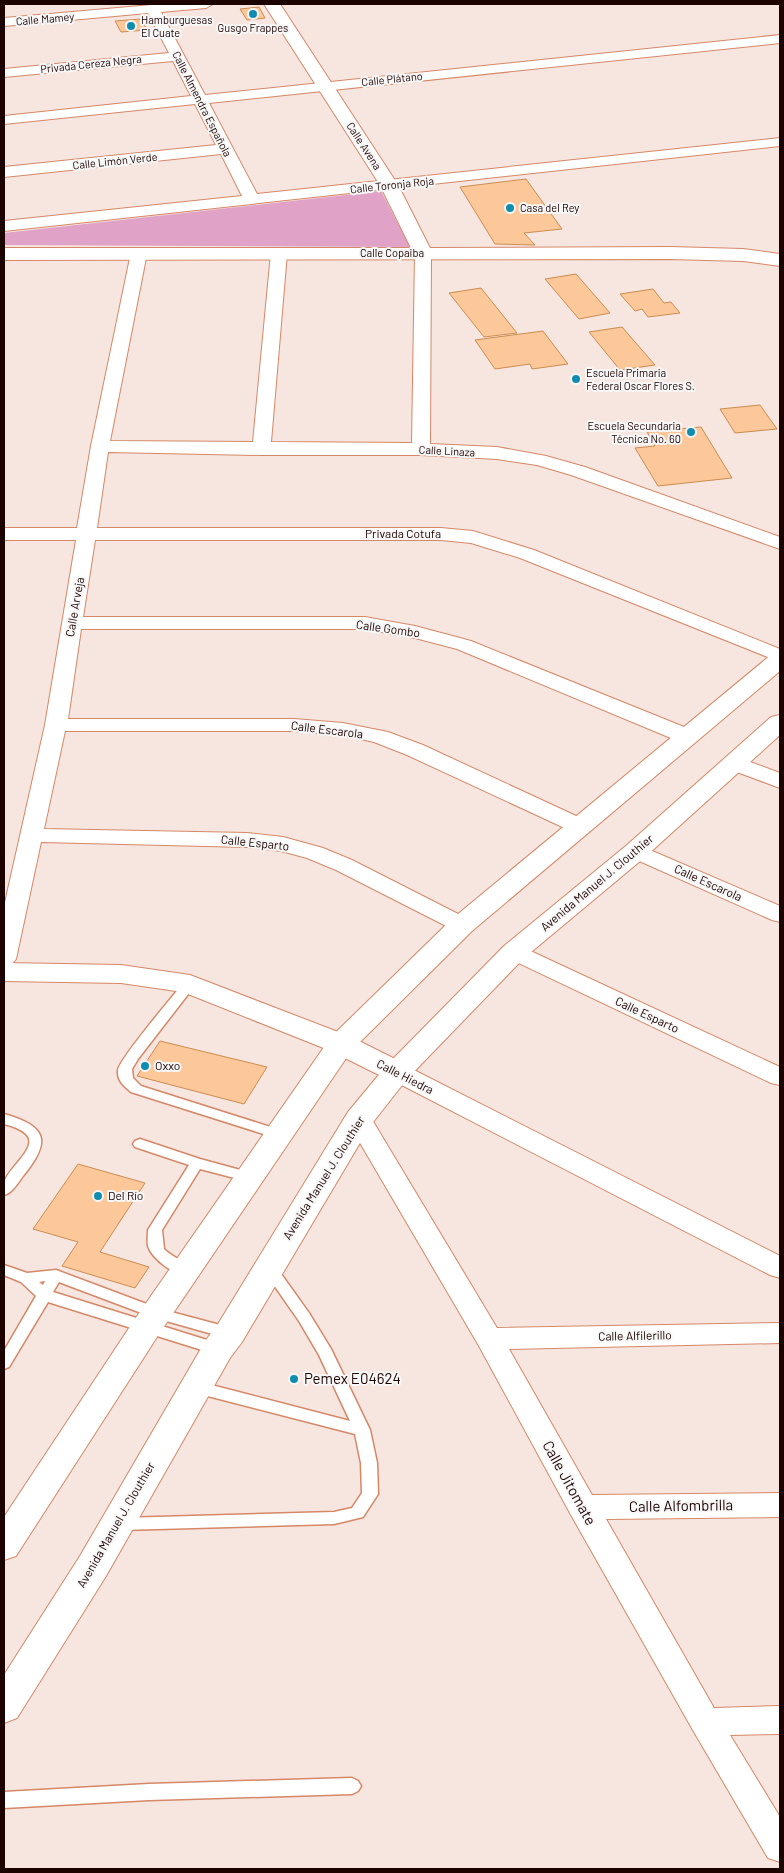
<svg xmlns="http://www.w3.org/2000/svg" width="784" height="1873" font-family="Barlow,sans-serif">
  <rect width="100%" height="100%" fill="#f7e6df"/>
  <path fill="#e1a2c8" d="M 381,191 L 410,247 L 4,245 L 4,233 Z"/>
  <g fill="#fdc899" stroke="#cb8c51">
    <path d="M 259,7 L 265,18 L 247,20 L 240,9 Z"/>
    <path d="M 141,19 L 147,30 L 121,32 L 115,21 Z"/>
    <path d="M 526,179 L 562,229 L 524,233 L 535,245 L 495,244 L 460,187 Z"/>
    <path d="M 576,274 L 610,313 L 579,319 L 545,279 Z"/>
    <path d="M 481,288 L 517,333 L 484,337 L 449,293 Z"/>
    <path d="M 653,289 L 664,303 L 671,302 L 680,313 L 648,317 L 642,309 L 635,311 L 620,294 Z"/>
    <path d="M 622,327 L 655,365 L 620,370 L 589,332 Z"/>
    <path d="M 543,331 L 568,364 L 532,369 L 530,364 L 495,369 L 475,340 Z"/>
    <path d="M 760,405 L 777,429 L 735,433 L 720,409 Z"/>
    <path d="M 701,427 L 732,478 L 658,486 L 635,448 L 655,446 L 647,432 Z"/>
    <path d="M 160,1041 L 267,1067 L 244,1104 L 137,1076 Z"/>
    <path d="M 78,1164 L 145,1183 L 100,1252 L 149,1267 L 135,1288 L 62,1266 L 78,1242 L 33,1229 Z"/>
  </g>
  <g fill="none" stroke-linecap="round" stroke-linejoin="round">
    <g stroke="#d68766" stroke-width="3">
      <g id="service">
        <path d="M 190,980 L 196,984 L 138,1059 L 132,1069 L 133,1078 L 141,1086 L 283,1131 L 285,1134 L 283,1137 L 273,1137 L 131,1092 C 124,1086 117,1081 118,1070 C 120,1058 174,995 185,981 Z"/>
        <path d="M 4,1114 C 47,1126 52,1141 23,1176 C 18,1183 12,1193 4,1195 C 4,1191 3,1184 5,1180 C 17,1157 54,1137 4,1124 Z"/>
        <path d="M 140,1139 L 200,1159 L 255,1174 L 257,1177 L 255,1180 L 250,1182 L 200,1169 L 162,1230 L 164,1249 C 172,1258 187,1261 193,1271 L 191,1275 C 178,1279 152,1259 148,1246 C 147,1241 148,1235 148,1230 L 189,1165 L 135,1147 L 133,1144 L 135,1141 Z"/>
        <path d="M 269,1263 L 274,1264 L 309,1313 L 331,1349 L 370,1430 L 377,1463 L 378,1494 L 363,1517 L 334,1524 L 121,1530 L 115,1529 L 113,1524 L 115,1519 L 121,1518 L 334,1512 L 352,1508 L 362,1493 L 361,1463 L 355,1434 L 196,1393 L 191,1391 L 188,1387 L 191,1383 L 196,1381 L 350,1421 L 319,1355 L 299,1321 L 262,1268 L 264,1264 Z"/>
        <path d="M 4,1265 L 27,1273 L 56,1270 L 160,1309 L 235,1329 L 237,1333 L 235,1337 L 230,1339 L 152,1317 L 59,1282 L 53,1292 L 223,1345 L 225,1349 L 223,1353 L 218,1355 L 48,1302 L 9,1367 L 4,1369 L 4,1351 L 36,1296 L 21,1282 L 4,1275 ZM 45,1281 L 43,1285 L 39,1282 Z"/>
        <path d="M 352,1778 L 358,1781 L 361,1786 L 358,1791 L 352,1794 L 149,1800 L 4,1808 L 4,1792 L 149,1784 Z"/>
      </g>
    </g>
    <g stroke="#d68766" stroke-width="2">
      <g id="minor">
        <path d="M 163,4 L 213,4 L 206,8 L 161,12 L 205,95 L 780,35 L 780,43 L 209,103 L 257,194 L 780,138 L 780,146 L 4,231 L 4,221 L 242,196 L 221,154 L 4,177 L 4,167 L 216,145 L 195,104 L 4,124 L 4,116 L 191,96 L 173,61 L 4,77 L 4,69 L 169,53 L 148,13 L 4,26 L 4,18 Z"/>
        <path d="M 139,248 L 145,250 L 147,253 L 110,441 L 253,442 L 271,253 L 273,250 L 285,250 L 287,253 L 271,442 L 412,443 L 415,253 L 417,250 L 429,250 L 431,253 L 430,444 L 497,447 L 546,456 L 585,467 L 780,537 L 780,549 L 571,475 L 537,465 L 497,459 L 421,455 L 261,455 L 108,452 L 97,528 L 441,528 L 473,531 L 534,550 L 780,649 L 780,662 L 520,558 L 471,543 L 441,540 L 95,540 L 83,617 L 365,617 L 415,626 L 471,641 L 694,731 L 697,736 L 694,741 L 686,742 L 678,741 L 457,649 L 415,638 L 365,629 L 81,629 L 68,719 L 294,719 L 343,723 L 388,732 L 423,745 L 587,821 L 590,826 L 587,831 L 579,833 L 571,831 L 407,755 L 374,742 L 343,735 L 294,731 L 65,731 L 44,829 L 247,833 L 283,837 L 323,848 L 352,860 L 470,920 L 474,925 L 470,930 L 462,932 L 454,930 L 336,870 L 307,858 L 281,851 L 247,847 L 41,842 L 16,959 L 12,964 L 4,967 L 4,907 L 45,725 L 76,540 L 4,540 L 4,528 L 77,528 L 91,446 L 131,253 L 133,250 Z"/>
        <path d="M 734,756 L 780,773 L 780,788 L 726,768 L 723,763 L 726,758 Z"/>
        <path d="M 636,844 L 780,906 L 780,922 L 772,920 L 628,856 L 625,851 L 628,846 Z"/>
        <path d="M 514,944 L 522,947 L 780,1067 L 780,1085 L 771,1083 L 506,957 L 502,952 L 506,947 Z"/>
        <path d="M 397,1064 L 406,1066 L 780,1256 L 780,1278 L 770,1275 L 388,1078 L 384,1072 L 388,1066 Z"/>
        <path d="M 359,1110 L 368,1113 L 497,1328 L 780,1323 L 780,1343 L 509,1349 L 592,1495 L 780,1493 L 780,1517 L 606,1519 L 714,1708 L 780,1706 L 780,1734 L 730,1735 L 780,1817 L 780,1862 L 768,1858 L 694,1732 L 571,1515 L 479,1346 L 346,1119 L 350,1113 Z"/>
      </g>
    </g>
    <g stroke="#d68766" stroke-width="2">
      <g id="tertiary">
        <path d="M 264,4 L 280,4 L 398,185 L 430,248 L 670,247 L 743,249 L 780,254 L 780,266 L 743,261 L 670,259 L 4,260 L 4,248 L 411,248 L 380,185 Z"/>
        <path d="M 4,963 L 121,965 L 190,975 L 351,1037 L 407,1065 L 412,1072 L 407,1079 L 397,1082 L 387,1079 L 331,1051 L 183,992 L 121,983 L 4,981 Z"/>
      </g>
    </g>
    <g stroke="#d68766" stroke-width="2">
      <g id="secondary">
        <path d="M 780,652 L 780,671 L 472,931 L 351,1051 L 157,1337 L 16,1556 L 4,1560 L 4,1517 L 135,1319 L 331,1037 L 452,919 L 772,654 Z"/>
        <path d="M 780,715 L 780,735 L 645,857 L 524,958 L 407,1079 L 370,1126 L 242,1342 L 230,1358 L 106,1576 L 17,1718 L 4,1723 L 4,1675 L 80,1556 L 206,1340 L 218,1324 L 348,1112 L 387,1065 L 504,946 L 627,845 L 771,717 Z"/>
      </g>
    </g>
    <use href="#service" fill="#fff" fill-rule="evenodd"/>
    <use href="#minor" fill="#fff" fill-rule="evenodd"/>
    <use href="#tertiary" fill="#fff" fill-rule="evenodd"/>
    <use href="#secondary" fill="#fff" fill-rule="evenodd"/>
  </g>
  <g fill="#108dae" stroke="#f7f7f7" stroke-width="2">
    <circle cx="253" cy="14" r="5"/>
    <circle cx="131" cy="26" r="5"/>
    <circle cx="510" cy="208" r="5"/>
    <circle cx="576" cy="379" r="5"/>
    <circle cx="691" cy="432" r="5"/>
    <circle cx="145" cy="1066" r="5"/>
    <circle cx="98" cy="1196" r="5"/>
    <circle cx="294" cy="1379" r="5"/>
  </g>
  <g text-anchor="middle" stroke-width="4" stroke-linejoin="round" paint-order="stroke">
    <g font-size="11" fill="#1d0300" stroke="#f7f7f7">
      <text transform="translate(45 19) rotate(-5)" y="4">Calle Mamey</text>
      <text transform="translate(91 64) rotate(-6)" y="4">Privada Cereza Negra</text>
      <text transform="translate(392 79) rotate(-6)" y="4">Calle Plátano</text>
      <text transform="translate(202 104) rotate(63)" y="4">Calle Almendra Española</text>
      <text transform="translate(364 146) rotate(57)" y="4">Calle Avena</text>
      <text transform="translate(115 161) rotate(-6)" y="4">Calle Limón Verde</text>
      <text transform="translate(392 185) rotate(-6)" y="4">Calle Toronja Roja</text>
      <text x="392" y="257">Calle Copaiba</text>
      <text transform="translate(447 451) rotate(3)" y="4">Calle Linaza</text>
    </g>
    <g font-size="11" fill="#1d0300" stroke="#f7f7f7" text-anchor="start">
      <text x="141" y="24">Hamburguesas<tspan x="141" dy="13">El Cuate</tspan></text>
      <text x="253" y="32" text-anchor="middle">Gusgo Frappes</text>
      <text x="520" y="212">Casa del Rey</text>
      <text x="586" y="377">Escuela Primaria<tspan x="586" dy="13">Federal Oscar Flores S.</tspan></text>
      <text x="681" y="430" text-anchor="end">Escuela Secundaria<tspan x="681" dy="13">Técnica No. 60</tspan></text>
    </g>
    <g font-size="12" fill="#1d0300" stroke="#f7f7f7">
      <text x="403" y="538">Privada Cotufa</text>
      <text transform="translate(75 607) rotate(-80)" y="4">Calle Arveja</text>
      <text transform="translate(388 629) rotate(8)" y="4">Calle Gombo</text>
      <text transform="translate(327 730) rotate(7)" y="4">Calle Escarola</text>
      <text transform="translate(255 843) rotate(6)" y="4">Calle Esparto</text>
      <text transform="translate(597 883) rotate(-40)" y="4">Avenida Manuel J. Clouthier</text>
      <text transform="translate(708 883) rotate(24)" y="4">Calle Escarola</text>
      <text transform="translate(647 1015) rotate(25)" y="4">Calle Esparto</text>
      <text transform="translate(405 1077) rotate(27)" y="4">Calle Hiedra</text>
      <text transform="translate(324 1178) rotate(-58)" y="4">Avenida Manuel J. Clouthier</text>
      <text transform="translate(635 1336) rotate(-1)" y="4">Calle Alfilerillo</text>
      <text transform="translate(116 1525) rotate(-60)" y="4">Avenida Manuel J. Clouthier</text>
    </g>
    <g font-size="12" fill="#1d0300" stroke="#f7f7f7" text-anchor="start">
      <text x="155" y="1070">Oxxo</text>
      <text x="108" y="1200">Del Río</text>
    </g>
    <g font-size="15" fill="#1d0300" stroke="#f7f7f7" text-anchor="start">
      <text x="304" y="1384">Pemex E04624</text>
    </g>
    <g font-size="15" fill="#1d0300" stroke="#f7f7f7">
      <text transform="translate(569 1483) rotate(61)" y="5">Calle Jitomate</text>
      <text transform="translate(681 1506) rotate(-1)" y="5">Calle Alfombrilla</text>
    </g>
  </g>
  <rect width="784" height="1873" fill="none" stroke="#1d0300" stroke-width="10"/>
</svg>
